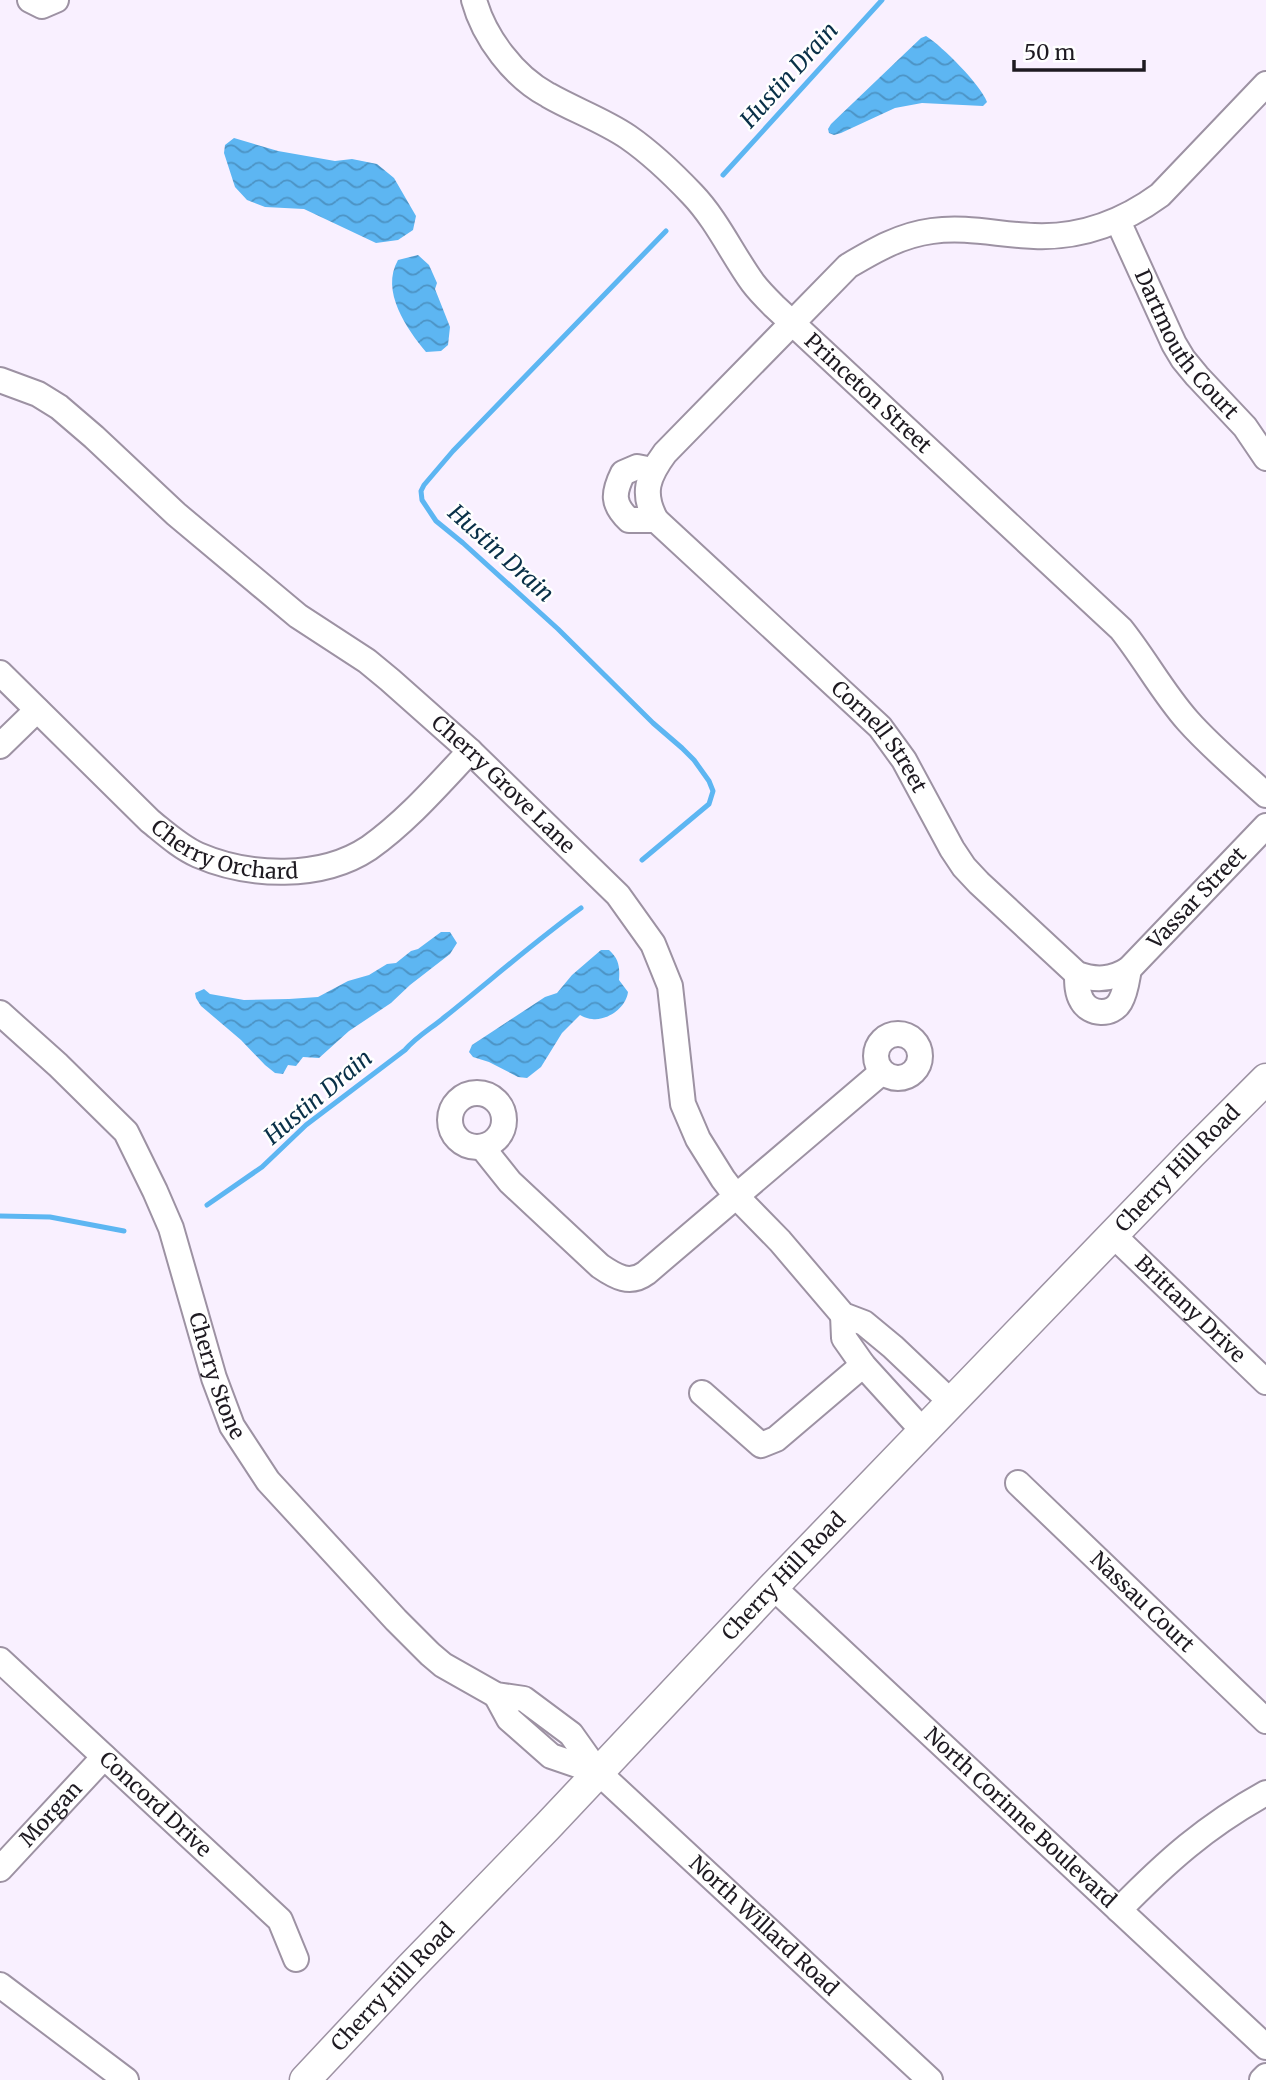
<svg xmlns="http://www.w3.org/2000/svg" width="1266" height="2080" font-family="Merriweather,serif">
  <defs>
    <pattern id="water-waves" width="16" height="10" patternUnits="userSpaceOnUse" patternTransform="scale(1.75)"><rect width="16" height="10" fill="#5db6f2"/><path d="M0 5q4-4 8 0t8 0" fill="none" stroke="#4c93c4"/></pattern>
  </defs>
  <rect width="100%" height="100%" fill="#f9f0ff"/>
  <g fill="url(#water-waves)">
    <path d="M 926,36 C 942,46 981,85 987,102 L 983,106 L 922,103 L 895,108 L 841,133 L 834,135 L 829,133 L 828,129 L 831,124 L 900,58 L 921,38 Z"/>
    <path d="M 234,138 L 278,151 L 335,161 L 352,159 L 377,164 L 394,178 L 416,216 L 413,230 L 398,240 L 376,243 L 304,209 L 265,207 L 247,200 L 235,187 L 224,153 L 225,145 Z"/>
    <path d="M 418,255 L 429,265 L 437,283 L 435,289 L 450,327 L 448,345 L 441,351 L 426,352 C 407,329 380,291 398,260 Z"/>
    <path d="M 441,932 L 450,932 L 457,943 L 450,954 L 410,985 L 391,1003 L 349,1031 L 319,1058 L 303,1057 L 296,1066 L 288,1065 L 283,1074 L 275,1073 L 265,1065 L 241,1040 L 201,1006 L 196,998 L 195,993 L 204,989 L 210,994 L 244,1000 L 289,999 L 318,997 L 348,981 L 369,975 L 387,964 L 396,963 L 411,951 L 418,949 Z"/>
    <path d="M 601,950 L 609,950 C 619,959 620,967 619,980 L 628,992 C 626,1008 607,1021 592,1019 C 588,1019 584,1017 580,1015 L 562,1033 L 541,1067 L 527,1078 L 518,1077 L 489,1062 L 473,1057 L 469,1052 L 472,1045 L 545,997 L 557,993 L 572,975 Z"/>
  </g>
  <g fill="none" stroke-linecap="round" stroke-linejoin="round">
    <g stroke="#5db6f2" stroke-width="5">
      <path d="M 723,175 L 882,0"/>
      <path d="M 642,860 L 709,804 L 713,791 L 709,781 L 694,760 L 682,748 L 653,723 L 558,629 L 463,543 L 436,521 L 422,500 L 421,491 L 424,485 L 453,451 L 666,231"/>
      <path d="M 207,1205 L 262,1167 L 306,1125 L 405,1050 C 417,1036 432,1028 446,1016 C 491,980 534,942 581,908"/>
      <path d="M 0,1216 L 50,1217 L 124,1231"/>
    </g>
    <g stroke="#9d92a3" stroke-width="28">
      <g id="minor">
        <path d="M 30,0 L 42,6 L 56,0"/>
        <path id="s1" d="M 474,0 C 484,37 514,77 548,95 C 574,110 603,120 628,137 C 651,153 673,174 692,194 C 717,220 732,254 753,283 C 759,291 767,299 774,306 L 1121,629 C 1145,659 1163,693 1188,721 C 1211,747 1240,771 1266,795"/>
        <path id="s2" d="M 1266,84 L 1160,195 C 1123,222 1081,238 1034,236 C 1000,235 967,226 932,231 C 901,235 875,250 848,266 L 665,453 C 648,476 641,493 656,520 L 880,727 L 904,760 L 952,849 L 964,867 L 979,883 L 1077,974 C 1096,981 1112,980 1129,969 L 1266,826"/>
        <path id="s3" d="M 1118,221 L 1174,344 L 1183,359 L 1197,376 L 1245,427 L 1266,458"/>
        <path id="s4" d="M 0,380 L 38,394 L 59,407 L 94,437 L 176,514 L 298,616 L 367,661 L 390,680 L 470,751 L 618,895 L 653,944 L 670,986 L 683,1104 L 698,1139 L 723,1179 L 736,1196 L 780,1241 L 843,1315 L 864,1323 L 893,1347 L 952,1403"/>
        <path d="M 652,470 L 637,467 L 623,473 C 613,493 612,504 629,520 L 656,520"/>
        <path id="s5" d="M 0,673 L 150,821 C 165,833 180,847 198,855 C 249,877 321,880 369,848 C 407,821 438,785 470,751"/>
        <path d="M 0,746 L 37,710"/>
        <path d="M 1077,974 C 1077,983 1077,993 1082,1001 C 1090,1015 1112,1016 1120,1002 C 1126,992 1127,979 1129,969"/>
        <path id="s6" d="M 0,1013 L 58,1065 L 126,1132 L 155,1191 L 171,1228 L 214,1378 L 232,1426 L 268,1481 L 396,1620 L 430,1654 L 443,1665 L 496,1695 L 524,1699 L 571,1734 L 598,1772 L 930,2080"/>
        <circle cx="898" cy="1056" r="22"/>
        <circle cx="477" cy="1120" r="27"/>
        <path d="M 482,1147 L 510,1182 L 600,1266 C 616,1277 630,1285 646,1273 L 882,1072"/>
        <path id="s7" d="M 1113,1235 L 1266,1382"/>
        <path d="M 843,1315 L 844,1338 L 863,1365 L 924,1432"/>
        <path d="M 702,1393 L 761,1445 L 776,1439 L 863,1365"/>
        <path id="s8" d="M 1018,1483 L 1266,1721"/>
        <path id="s9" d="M 773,1587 L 1266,2047"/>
        <path id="s10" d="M 0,1660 L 280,1920 L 296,1959"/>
        <path d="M 496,1695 L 509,1719 L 551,1756 L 598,1772"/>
        <path id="s11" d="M 0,1869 L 104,1757"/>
        <path d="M 1119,1910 C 1166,1862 1206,1826 1266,1793"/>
        <path d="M 0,1985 L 126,2080"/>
        <path d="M 1262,2080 L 1266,2076"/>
      </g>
    </g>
    <g stroke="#9d92a3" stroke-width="33">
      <g id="major">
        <path id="s12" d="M 305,2080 L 409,1969 L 547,1827 L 773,1587 L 1191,1154 L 1266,1079"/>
      </g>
    </g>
    <use href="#minor" stroke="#fff" stroke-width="24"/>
    <use href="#major" stroke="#fff" stroke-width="30"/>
  </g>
  <g text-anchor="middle" stroke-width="5" stroke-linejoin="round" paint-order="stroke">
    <g font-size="21" fill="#1e1a21" stroke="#fff">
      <text dy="7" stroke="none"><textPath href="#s3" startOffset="142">Dartmouth Court</textPath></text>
      <text dy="7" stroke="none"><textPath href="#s1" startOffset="567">Princeton Street</textPath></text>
      <text dy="7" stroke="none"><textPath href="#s2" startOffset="1129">Cornell Street</textPath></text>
      <text dy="7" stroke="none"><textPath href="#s4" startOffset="649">Cherry Grove Lane</textPath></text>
      <text dy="7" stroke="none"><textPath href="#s5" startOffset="294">Cherry Orchard</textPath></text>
      <text dy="7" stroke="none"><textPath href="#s2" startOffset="1594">Vassar Street</textPath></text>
      <text dy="7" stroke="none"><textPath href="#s12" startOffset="1262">Cherry Hill Road</textPath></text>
      <text dy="7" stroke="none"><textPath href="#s7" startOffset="107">Brittany Drive</textPath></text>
      <text dy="7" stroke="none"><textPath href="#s6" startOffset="434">Cherry Stone</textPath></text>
      <text dy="7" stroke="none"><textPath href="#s12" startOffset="695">Cherry Hill Road</textPath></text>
      <text dy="7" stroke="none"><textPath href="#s8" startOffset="172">Nassau Court</textPath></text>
      <text dy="7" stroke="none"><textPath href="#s10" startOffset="212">Concord Drive</textPath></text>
      <text dy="7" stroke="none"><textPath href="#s11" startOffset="75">Morgan</textPath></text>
      <text dy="7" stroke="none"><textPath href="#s9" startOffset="338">North Corinne Boulevard</textPath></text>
      <text dy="7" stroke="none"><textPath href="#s6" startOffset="1227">North Willard Road</textPath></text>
      <text dy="7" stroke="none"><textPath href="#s12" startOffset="128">Cherry Hill Road</textPath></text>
    </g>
    <g font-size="23" font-style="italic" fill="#093048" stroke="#fff">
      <text transform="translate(789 75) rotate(-48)" y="8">Hustin Drain</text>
      <text transform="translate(501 553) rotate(42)" y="8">Hustin Drain</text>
      <text transform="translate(318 1097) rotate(-40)" y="8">Hustin Drain</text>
    </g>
  </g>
  <path d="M1014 60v10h130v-10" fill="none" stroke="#1e1a21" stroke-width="3.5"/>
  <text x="1024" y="60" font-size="21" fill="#1e1a21" stroke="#ffffff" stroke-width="5" paint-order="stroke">50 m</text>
</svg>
